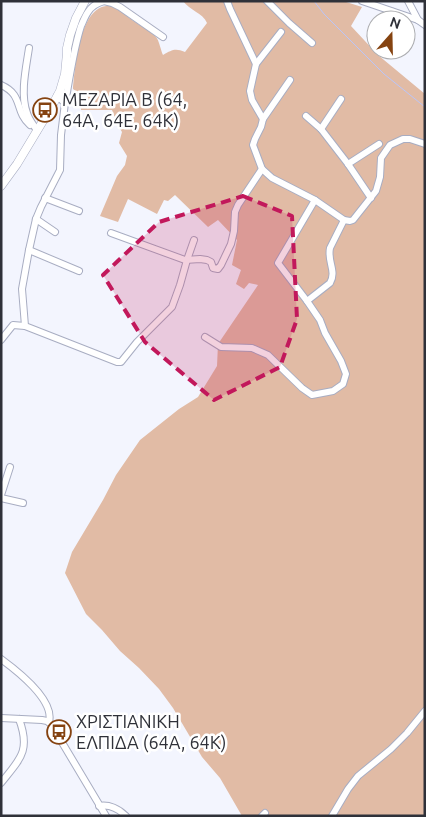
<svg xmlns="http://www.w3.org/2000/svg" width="426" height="817" font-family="Ubuntu,sans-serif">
  <rect width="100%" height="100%" fill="#f3f5fe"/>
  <path fill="#e1bba5" d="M 183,1 L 343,1 L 362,7 L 351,26 L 378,55 L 425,94 L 425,816 L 242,816 L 220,778 L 202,757 L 173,708 L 159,689 L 139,668 L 120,651 L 102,630 L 86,614 L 65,573 L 72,552 L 103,500 L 116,475 L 140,440 L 179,409 L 198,397 L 217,366 L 218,344 L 258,285 L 249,283 L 244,289 L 236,284 L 241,270 L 232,265 L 237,240 L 218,220 L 208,227 L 175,195 L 168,201 L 164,200 L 157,214 L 128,199 L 118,222 L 100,216 L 117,176 L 125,165 L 127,156 L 119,143 L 122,132 L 117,124 L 112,110 L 81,110 L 80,94 L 73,89 C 75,69 79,0 113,6 C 118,8 124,14 128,17 C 134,22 152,32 156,37 C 159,40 161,51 163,55 C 172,50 175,48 185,52 L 207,23 C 203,13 189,10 183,1 Z"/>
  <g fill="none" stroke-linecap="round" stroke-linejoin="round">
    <path stroke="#bac5f9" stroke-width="1" d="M 314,1 L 324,14 L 384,74 L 425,107"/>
    <g stroke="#a8adc2" stroke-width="8">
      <g id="minor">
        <path d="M 104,1 L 112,3 L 120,7 L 163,37"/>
        <path d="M 227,1 L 230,9 L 256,64 L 250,91 L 252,100 L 263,119 L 261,127 L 255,139 L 253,145 L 262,169 L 272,178 L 315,200 L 344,220 L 350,221 L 353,220 L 376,191 L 380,177 L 381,158 L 390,145 L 403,139 L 410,139 L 425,144"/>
        <path d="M 267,1 L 289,23 L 312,43"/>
        <path d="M 362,1 L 418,20 L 425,25"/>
        <path d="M 408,1 L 418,20"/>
        <path d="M 386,20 L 393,12"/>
        <path d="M 371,36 L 376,31"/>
        <path d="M 29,48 C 26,68 20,94 27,113 C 29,120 34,125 37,131"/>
        <path d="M 256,64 L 281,32"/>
        <path d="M 1,85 C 24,95 14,111 30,125"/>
        <path d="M 57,96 L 65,103 L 61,135 L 60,170 L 41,207 L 36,219 L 29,250 L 22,289 L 25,326 L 117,362 L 121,362 L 137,342 L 172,307 L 180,285 L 187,260 L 194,240"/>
        <path d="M 65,103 C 70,77 73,51 81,26 C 83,22 85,16 88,12 C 91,7 97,3 104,1"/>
        <path d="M 306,116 L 321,129 L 348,164 L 371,198"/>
        <path d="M 263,119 L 290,80"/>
        <path d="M 321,129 L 341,99"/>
        <path d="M 348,164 L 379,144"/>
        <path d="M 45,198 L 79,211"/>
        <path d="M 36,219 L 55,232"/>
        <path d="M 111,233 L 185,260 L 200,259 L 207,260 L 211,262 L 213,268 L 218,269 L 221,265 L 231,244 L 234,231 L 235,212 L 238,205 L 262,169"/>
        <path d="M 29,250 L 79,271"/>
        <path d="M 307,301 L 330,283 C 337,271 327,262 330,248 L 344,220"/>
        <path d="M 205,337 L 221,347 L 252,348 L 268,355 L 302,388 L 312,395 L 333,391 L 343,384 L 346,374 L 341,361 L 325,333 L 320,320 L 307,301 L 278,263 L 315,200"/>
        <path d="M 1,340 L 13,325 L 25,326"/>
        <path d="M 1,495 L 10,467"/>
        <path d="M 1,498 L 23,503"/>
        <path d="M 1,659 C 16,670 55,700 49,722"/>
        <path d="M 1,718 L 42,720 L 47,721 L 51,724 L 106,816"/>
        <path d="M 1,783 C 20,759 31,751 19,719"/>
        <path d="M 99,806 C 109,804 119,809 126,816"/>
        <path d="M 262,816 L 265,813"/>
        <path d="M 332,816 L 348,789 L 358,776 L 391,749 L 407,733 L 425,711"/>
      </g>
    </g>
    <g stroke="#a8adc2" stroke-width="9">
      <path id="major" d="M 1,186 L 17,164 L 52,106 L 60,91 L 65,74 L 67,53 L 67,48 L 70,35 L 76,18 L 85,1"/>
    </g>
    <use href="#minor" stroke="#fff" stroke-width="6"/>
    <use href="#major" stroke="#fff" stroke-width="8"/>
  </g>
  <path fill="#c2185b" fill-opacity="0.2" stroke="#c2185b" stroke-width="4" stroke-dasharray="10 6" stroke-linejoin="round" d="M 243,196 L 292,216 L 297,319 L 280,367 L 214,400 L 145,342 L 103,275 L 159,222 Z"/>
  <defs>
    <g id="bus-ring" transform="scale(1.25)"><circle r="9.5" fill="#fff" stroke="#854311" stroke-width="1.5"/><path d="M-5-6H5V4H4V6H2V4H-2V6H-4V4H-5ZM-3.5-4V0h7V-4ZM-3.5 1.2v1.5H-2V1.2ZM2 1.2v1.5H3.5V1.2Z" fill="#854311"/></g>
  </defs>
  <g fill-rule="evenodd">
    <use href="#bus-ring" x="45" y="110"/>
    <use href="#bus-ring" x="59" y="732"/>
  </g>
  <g text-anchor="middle" stroke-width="5" stroke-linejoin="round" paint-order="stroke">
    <g font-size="18" fill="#2f3139" stroke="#fff" text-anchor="start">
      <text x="62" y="106">ΜΕΖΑΡΙΑ B (64,<tspan x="62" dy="21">64Α, 64Ε, 64Κ)</tspan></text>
      <text x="76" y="728">ΧΡΙΣΤΙΑΝΙΚΗ<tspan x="76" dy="21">ΕΛΠΙΔΑ (64Α, 64Κ)</tspan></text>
    </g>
  </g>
  <rect width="426" height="817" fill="none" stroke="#2f3139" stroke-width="5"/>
  <g transform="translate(391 35) rotate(20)"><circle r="24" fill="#ffffff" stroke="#acadb0"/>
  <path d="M0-4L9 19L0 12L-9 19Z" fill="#854311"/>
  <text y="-8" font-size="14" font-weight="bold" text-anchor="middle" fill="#2f3139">N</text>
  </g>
</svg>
